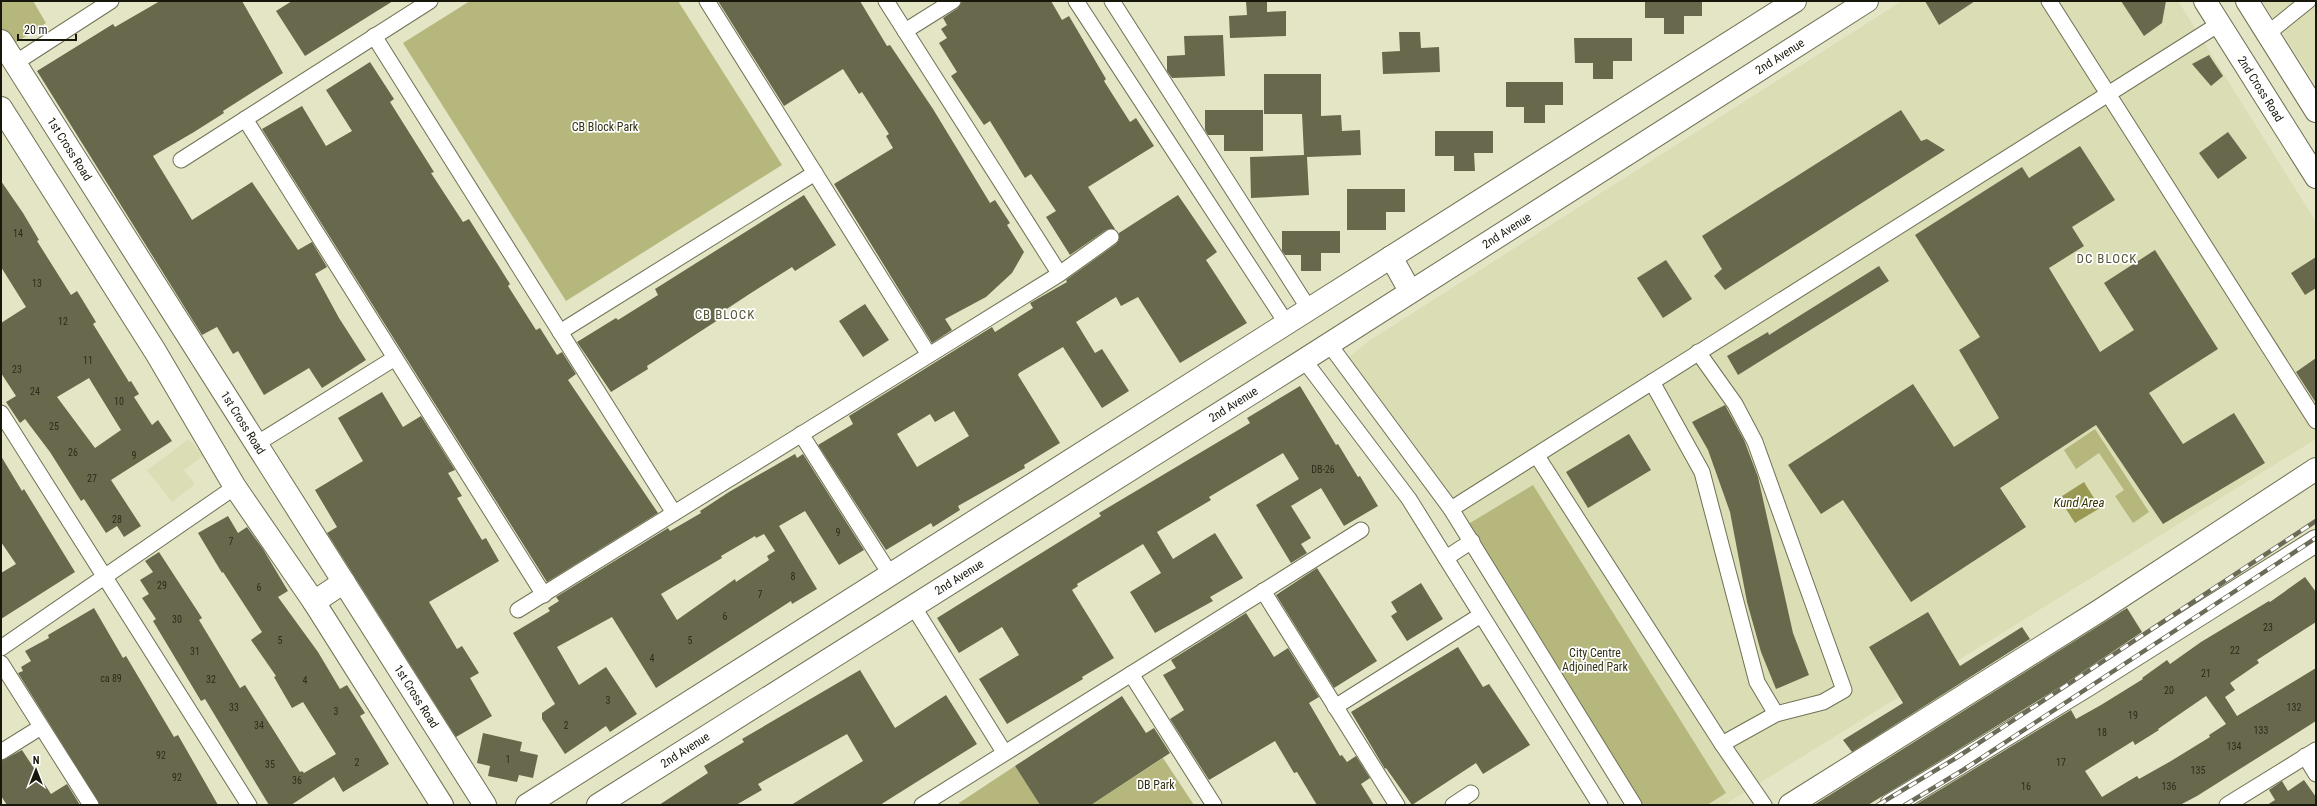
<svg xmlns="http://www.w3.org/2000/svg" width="2317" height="806" font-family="'Roboto Condensed',sans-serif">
  <rect width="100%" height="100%" fill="#e4e5c5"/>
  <g fill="#dbddb5">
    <path d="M 1902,1 L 2178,1 L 2316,222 L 2316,439 L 1724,805 L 1628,805 L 1346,359 L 1372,339 Z"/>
    <path d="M 2262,1 L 2316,1 L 2316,86 Z"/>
    <path d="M 189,439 L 203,456 L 184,470 L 195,484 L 172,502 L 147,470 Z"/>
  </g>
  <g fill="#b6b77d">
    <path d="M 1,1 L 33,1 L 46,23 L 11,46 L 1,31 Z"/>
    <path d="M 470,1 L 678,1 L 782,165 L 566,301 L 403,43 Z"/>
    <path d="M 2095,429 L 2149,512 L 2133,523 L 2115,496 L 2124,490 L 2099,453 L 2076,469 L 2064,450 Z"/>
    <path d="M 1533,485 L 1726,793 L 1707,805 L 1639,805 L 1465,526 Z"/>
    <path d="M 1163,758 L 1194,805 L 1091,805 Z"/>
    <path d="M 1015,766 L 1040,805 L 960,805 L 959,803 Z"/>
  </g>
  <path fill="#999954" d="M 2084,482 L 2100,508 L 2075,523 L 2059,498 Z"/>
  <g fill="#68694c" fill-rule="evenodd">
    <path d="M 160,1 L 242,1 L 283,73 L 223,111 L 224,113 L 194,132 L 153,156 L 192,220 L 252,182 L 298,250 L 312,242 L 327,267 L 315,274 L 339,318 L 366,360 L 322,388 L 309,368 L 264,395 L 238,351 L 233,354 L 217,327 L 202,335 L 37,71 L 113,24 L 115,27 Z"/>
    <path d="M 292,1 L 393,1 L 305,56 L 276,11 Z"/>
    <path d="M 718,1 L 860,1 L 887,46 L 890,45 L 933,109 L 990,203 L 995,200 L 1010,223 L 1007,225 L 1024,252 L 1012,273 L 986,297 L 945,319 L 952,330 L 932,343 L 834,184 L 893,148 L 886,136 L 889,134 L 862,92 L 859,94 L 843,69 L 784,106 Z"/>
    <path d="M 962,1 L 1051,1 L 1062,20 L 1069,16 L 1106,79 L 1104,81 L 1130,122 L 1136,118 L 1154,146 L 1088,187 L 1115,229 L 1106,230 L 1070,255 L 1046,217 L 1056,211 L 1031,174 L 1025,178 L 990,121 L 984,125 L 951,76 L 957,72 L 939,43 L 947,38 L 941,29 L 947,25 L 943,18 L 958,8 Z"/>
    <path d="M 1246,1 L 1267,1 L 1267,12 L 1286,11 L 1286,36 L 1230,38 L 1229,16 L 1247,15 Z"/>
    <path d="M 1645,1 L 1702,1 L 1702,16 L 1684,16 L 1684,34 L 1664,34 L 1664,18 L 1645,18 Z"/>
    <path d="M 1925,1 L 1975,1 L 1939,25 Z"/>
    <path d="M 2121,1 L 2166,1 L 2162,23 L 2144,36 Z"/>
    <path d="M 1399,32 L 1420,32 L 1421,48 L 1439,47 L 1440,72 L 1383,74 L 1382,52 L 1400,51 Z"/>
    <path d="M 1223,35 L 1225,76 L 1172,78 L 1167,71 L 1167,56 L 1185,55 L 1184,36 Z"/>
    <path d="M 1574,38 L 1632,38 L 1632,61 L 1613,61 L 1613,79 L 1593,79 L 1593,63 L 1575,63 Z"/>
    <path d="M 2209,55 L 2223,76 L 2211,86 L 2192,64 Z"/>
    <path d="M 370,62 L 394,99 L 390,102 L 434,172 L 431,173 L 463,222 L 469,219 L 510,284 L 508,286 L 536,330 L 540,328 L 557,355 L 562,352 L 576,374 L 568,380 L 658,513 L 547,582 L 262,129 L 302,106 L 326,146 L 352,131 L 326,90 Z"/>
    <path d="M 1264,74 L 1321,74 L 1321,116 L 1341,115 L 1342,131 L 1360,130 L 1361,155 L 1307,157 L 1309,195 L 1251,198 L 1250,157 L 1304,155 L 1302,114 L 1264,114 Z"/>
    <path d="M 1506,82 L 1563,82 L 1563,105 L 1545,105 L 1545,123 L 1524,123 L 1524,107 L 1506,107 Z"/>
    <path d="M 1205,110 L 1263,110 L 1263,151 L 1224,151 L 1224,135 L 1208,135 L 1205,130 Z"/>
    <path d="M 1901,110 L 1921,141 L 1927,139 L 1945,150 L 1725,290 L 1714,276 L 1722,269 L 1702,236 Z"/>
    <path d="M 1435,131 L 1493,131 L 1493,153 L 1474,153 L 1475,171 L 1454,171 L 1454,156 L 1435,156 Z"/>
    <path d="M 2228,132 L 2247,158 L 2218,179 L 2199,153 Z"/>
    <path d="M 2080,146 L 2115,200 L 2072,227 L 2084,246 L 2049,268 L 2100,352 L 2134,330 L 2104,283 L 2155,250 L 2218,349 L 2149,393 L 2183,444 L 2234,413 L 2265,463 L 2163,524 L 2096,425 L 2000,488 L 2026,527 L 1911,602 L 1843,500 L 1821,514 L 1788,465 L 1913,384 L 1954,447 L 1999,418 L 1959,350 L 1980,337 L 1915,235 L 2022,167 L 2029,178 Z"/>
    <path d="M 1,181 L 23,213 L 39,240 L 37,241 L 71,295 L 77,291 L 96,322 L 93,324 L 129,382 L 131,381 L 139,394 L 134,397 L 152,425 L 158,420 L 172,441 L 111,480 L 141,526 L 124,537 L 117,526 L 106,533 L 84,499 L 81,501 L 50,452 L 25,419 L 20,423 L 6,402 L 16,396 L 1,373 L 1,323 L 26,307 L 1,267 ZM 89,378 L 121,430 L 95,448 L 57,397 Z"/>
    <path d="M 1347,189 L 1405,189 L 1405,212 L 1386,212 L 1386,230 L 1347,230 Z"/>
    <path d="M 804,195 L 836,245 L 795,271 L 792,267 L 751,293 L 716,316 L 718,320 L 647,366 L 648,369 L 611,392 L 577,342 L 616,318 L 618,320 L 658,295 L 655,289 Z"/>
    <path d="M 1178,195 L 1217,252 L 1206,260 L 1247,323 L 1180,363 L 1138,297 L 1121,306 L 1116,297 L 1076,322 L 1095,353 L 1102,349 L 1129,391 L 1102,408 L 1063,347 L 1019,373 L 1018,375 L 1060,443 L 1024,465 L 1025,468 L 958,506 L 960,510 L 933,527 L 931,523 L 886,550 L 818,445 L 853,424 L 849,416 L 992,327 L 995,332 L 1033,308 L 1030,303 L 1067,282 L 1066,280 L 1116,244 L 1119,240 L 1119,233 ZM 954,411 L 969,436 L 917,467 L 897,434 L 930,414 L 935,422 Z"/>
    <path d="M 1282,231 L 1340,231 L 1340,253 L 1321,253 L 1321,271 L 1301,271 L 1301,255 L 1285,255 L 1282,251 Z"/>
    <path d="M 2316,257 L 2316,288 L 2305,295 L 2291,273 Z"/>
    <path d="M 1666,260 L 1692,299 L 1663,318 L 1637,278 Z"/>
    <path d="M 1879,266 L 1889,281 L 1738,375 L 1727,356 L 1768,332 L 1769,335 Z"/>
    <path d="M 865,304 L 889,340 L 863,357 L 839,321 Z"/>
    <path d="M 2316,358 L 2316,403 L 2296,372 Z"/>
    <path d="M 1300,386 L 1336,445 L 1338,444 L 1358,477 L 1360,476 L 1378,506 L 1344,526 L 1321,488 L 1291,506 L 1311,538 L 1301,544 L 1307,553 L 1291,563 L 1256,505 L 1299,479 L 1283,453 L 1209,497 L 1211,500 L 1157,532 L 1173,559 L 1215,533 L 1243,578 L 1210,597 L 1213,601 L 1155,633 L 1130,592 L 1161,573 L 1143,544 L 1077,584 L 1078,586 L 1072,590 L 1114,658 L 1082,677 L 1083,679 L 1007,724 L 979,679 L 1019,655 L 1002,627 L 959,653 L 937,618 L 1101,516 L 1099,513 L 1250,423 L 1247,418 Z"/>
    <path d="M 382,392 L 403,427 L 421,416 L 455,470 L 448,473 L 462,496 L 457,498 L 482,540 L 486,538 L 499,561 L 429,602 L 457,649 L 462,646 L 479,673 L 470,678 L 492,716 L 456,737 L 327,533 L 337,527 L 315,490 L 363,461 L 338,418 Z"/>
    <path d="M 1725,405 L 1744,440 L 1758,477 L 1793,633 L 1809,675 L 1776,689 L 1761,652 L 1747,602 L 1730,512 L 1708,450 L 1692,422 Z"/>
    <path d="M 1629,434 L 1651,470 L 1588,508 L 1566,472 Z"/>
    <path d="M 795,454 L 797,458 L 803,454 L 864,550 L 839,565 L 805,511 L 779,526 L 817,589 L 792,604 L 791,601 L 656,688 L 612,617 L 557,647 L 579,685 L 606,667 L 637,714 L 610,732 L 606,726 L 565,754 L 542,719 L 542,713 L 555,704 L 513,633 L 550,611 L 548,608 L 559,601 L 556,597 L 668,528 L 670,531 L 701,513 L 700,511 L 729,492 ZM 764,534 L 775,551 L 767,556 L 769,560 L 736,582 L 735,579 L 677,620 L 661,594 L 722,558 L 721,556 L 755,536 L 756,538 Z"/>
    <path d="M 1,456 L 22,491 L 24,489 L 75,572 L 1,619 L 1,573 L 16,564 L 1,542 Z"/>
    <path d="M 228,516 L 238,533 L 247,527 L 263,549 L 288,591 L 278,597 L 318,652 L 340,689 L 347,685 L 365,713 L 360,716 L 389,764 L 343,792 L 334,777 L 291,805 L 269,805 L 205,699 L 201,701 L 153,621 L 156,619 L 142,598 L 149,594 L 140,580 L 153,572 L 145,561 L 159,552 L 202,618 L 199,620 L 240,688 L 245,685 L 300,772 L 302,771 L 304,773 L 336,754 L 303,702 L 292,708 L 274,677 L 276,676 L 251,640 L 262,632 L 223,572 L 222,573 L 198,533 Z"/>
    <path d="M 1317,568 L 1377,661 L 1334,688 L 1276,595 Z"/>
    <path d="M 2305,577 L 2316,592 L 2316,622 L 2257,660 L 2259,663 L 2230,683 L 2235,690 L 2225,697 L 2237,716 L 2316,668 L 2316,721 L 2197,796 L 2180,805 L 1915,805 L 2071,710 L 2076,719 L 2101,705 L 2143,679 L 2142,678 L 2167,660 L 2170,664 L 2201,642 L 2269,601 L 2270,602 ZM 2206,696 L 2226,724 L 2209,735 L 2210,737 L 2171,761 L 2139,779 L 2137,776 L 2102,797 L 2085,771 L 2133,741 L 2135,745 L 2159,730 L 2158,729 Z"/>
    <path d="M 1421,583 L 1443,619 L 1407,641 L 1391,616 L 1397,612 L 1391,602 Z"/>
    <path d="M 94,608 L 123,658 L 126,656 L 174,737 L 178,735 L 218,805 L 100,805 L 18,673 L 23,671 L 21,667 L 31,661 L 25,651 L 49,638 L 48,635 Z"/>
    <path d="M 2127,608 L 2142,632 L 2060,687 L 1868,805 L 1814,805 Z"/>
    <path d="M 1928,612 L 1960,666 L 2022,627 L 2030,639 L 1852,752 L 1843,740 L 1903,703 L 1869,647 Z"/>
    <path d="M 1246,613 L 1274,657 L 1288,648 L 1319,697 L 1309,703 L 1340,756 L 1342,755 L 1347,762 L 1356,756 L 1370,778 L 1361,784 L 1374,805 L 1317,805 L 1297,772 L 1294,773 L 1275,741 L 1209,780 L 1170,719 L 1184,710 L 1163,675 L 1176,668 L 1171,660 Z"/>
    <path d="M 1458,647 L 1483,687 L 1489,684 L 1530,745 L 1483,774 L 1476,763 L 1412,805 L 1386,768 L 1385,769 L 1351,712 Z"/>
    <path d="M 860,670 L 895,728 L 946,695 L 977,744 L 880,805 L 791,805 L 863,761 L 847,734 L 758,784 L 762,790 L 736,805 L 659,805 L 708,773 L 704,766 L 744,742 L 742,739 Z"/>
    <path d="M 1122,696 L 1146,733 L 1154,728 L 1170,753 L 1091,805 L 1040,805 L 1015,766 Z"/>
    <path d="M 483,733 L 522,742 L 520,751 L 538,755 L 533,778 L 519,775 L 517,782 L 488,776 L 490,766 L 477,763 Z"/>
    <path d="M 22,750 L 51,794 L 67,784 L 80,805 L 7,805 L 1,796 L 1,761 Z"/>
    <path d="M 2304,780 L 2316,797 L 2316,805 L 2267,805 L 2275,800 L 2269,790 L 2282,781 L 2288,791 Z"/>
  </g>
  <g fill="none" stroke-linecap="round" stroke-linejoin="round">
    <g stroke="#707154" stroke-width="17">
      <g id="street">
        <path d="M 707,1 L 929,355"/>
        <path d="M 886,1 L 1059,273"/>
        <path d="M 1076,1 L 1287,324"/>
        <path d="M 1112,1 L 1309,309"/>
        <path d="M 2049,1 L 2316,421"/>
        <path d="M 905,31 L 953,1"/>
        <path d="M 2267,34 L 2308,1"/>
        <path d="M 374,36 L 674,513"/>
        <path d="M 15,63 L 111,1"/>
        <path d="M 245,119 L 544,595"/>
        <path d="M 181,160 L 430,1"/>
        <path d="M 560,332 L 815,173"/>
        <path d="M 1329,344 L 1451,509 L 1634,805"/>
        <path d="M 1304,360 L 1409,499 L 1600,805"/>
        <path d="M 1652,382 L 1702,472 L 1757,682 L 1776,714 L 1823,702 L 1844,690 L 1755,442 L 1735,404 L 1698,352"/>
        <path d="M 1,413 L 249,805"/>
        <path d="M 801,434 L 890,574"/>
        <path d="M 256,444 L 395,358"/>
        <path d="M 1537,456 L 1722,744 L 1764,805"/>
        <path d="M 1451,509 L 2219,24"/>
        <path d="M 1446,558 L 1472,541"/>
        <path d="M 1263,591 L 1397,805"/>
        <path d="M 913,606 L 1004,752"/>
        <path d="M 518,610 L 1058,275 L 1111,237"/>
        <path d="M 1,648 L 235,487"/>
        <path d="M 1,663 L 91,805"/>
        <path d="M 1131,674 L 1214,805"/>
        <path d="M 1335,707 L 1481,615"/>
        <path d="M 1722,744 L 1776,714"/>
        <path d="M 1,752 L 41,727"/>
        <path d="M 2305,756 L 2316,774"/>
        <path d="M 922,805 L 1361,530"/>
        <path d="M 1453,805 L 1471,793"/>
        <path d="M 2227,805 L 2316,750"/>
      </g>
    </g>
    <g stroke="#707154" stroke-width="24">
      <g id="secondary">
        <path id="s1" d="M 2205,1 L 2316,177"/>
        <path d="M 2247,1 L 2316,111"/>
        <path id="s2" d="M 1,41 L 485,805"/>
        <path d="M 1,108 L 155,351 L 235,487 L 314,602 L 442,805"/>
        <path d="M 1391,257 L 1410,291"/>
        <path d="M 314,602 L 344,582"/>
        <path d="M 527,805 L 1795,1"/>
        <path id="s3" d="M 598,805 L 1304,360 L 1867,1"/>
        <path d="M 1790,805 L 2099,611 L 2316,469"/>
        <path d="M 1891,805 L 2086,686 L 2316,541"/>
      </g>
    </g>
    <use href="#street" stroke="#fff" stroke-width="15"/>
    <use href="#secondary" stroke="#fff" stroke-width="22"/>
    <g stroke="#6b6b57" stroke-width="4.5">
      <g id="rail">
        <path d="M 1878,805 L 1956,758 L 2316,521"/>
        <path d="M 1905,805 L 1963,770 L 2316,538"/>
      </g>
    </g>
    <use href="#rail" stroke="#fff" stroke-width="3" stroke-dasharray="9" stroke-linecap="butt"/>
  </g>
  <g text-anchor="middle" stroke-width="3.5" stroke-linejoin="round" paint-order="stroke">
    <g font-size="10" fill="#2b2c1b">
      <text x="18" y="237">14</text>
      <text x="37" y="287">13</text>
      <text x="63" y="325">12</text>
      <text x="88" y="364">11</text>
      <text x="17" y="373">23</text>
      <text x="35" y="395">24</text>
      <text x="119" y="405">10</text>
      <text x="54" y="430">25</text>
      <text x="73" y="456">26</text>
      <text x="134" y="459">9</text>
      <text x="1323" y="473">DB-26</text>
      <text x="92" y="482">27</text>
      <text x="117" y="523">28</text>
      <text x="838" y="536">9</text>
      <text x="231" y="545">7</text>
      <text x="793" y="580">8</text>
      <text x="162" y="589">29</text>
      <text x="259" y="591">6</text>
      <text x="760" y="598">7</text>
      <text x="725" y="620">6</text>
      <text x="177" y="623">30</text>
      <text x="2268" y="631">23</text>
      <text x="280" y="644">5</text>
      <text x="690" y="644">5</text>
      <text x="2235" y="654">22</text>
      <text x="195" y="655">31</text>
      <text x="652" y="662">4</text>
      <text x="2206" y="677">21</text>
      <text x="111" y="682">ca 89</text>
      <text x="211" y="683">32</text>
      <text x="305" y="684">4</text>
      <text x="2169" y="694">20</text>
      <text x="608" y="704">3</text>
      <text x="234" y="711">33</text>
      <text x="2294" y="711">132</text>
      <text x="336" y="715">3</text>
      <text x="2133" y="719">19</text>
      <text x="259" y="729">34</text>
      <text x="566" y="729">2</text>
      <text x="2261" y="734">133</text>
      <text x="2102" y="736">18</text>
      <text x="2234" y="750">134</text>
      <text x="161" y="759">92</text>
      <text x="508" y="763">1</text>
      <text x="357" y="766">2</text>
      <text x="2061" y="766">17</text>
      <text x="270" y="768">35</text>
      <text x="2198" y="774">135</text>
      <text x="177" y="781">92</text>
      <text x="297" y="784">36</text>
      <text x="2026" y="790">16</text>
      <text x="2169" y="790">136</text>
    </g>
    <g font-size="12" fill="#17170b" stroke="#fff">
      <text dy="4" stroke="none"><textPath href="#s3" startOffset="1399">2nd Avenue</textPath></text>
      <text dy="4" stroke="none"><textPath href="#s1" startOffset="104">2nd Cross Road</textPath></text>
      <text dy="4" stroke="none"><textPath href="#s2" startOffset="128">1st Cross Road</textPath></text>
      <text dy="4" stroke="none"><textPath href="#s3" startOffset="1075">2nd Avenue</textPath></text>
      <text dy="4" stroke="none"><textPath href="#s3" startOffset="751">2nd Avenue</textPath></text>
      <text dy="4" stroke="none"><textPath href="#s2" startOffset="452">1st Cross Road</textPath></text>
      <text dy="4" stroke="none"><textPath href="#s3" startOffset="427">2nd Avenue</textPath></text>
      <text dy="4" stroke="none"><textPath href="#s2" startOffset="776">1st Cross Road</textPath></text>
      <text dy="4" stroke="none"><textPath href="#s3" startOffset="103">2nd Avenue</textPath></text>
    </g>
    <g font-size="12" fill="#313112" stroke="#fff">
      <text x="605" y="131">CB Block Park</text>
      <text x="1595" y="657">City Centre<tspan x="1595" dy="14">Adjoined Park</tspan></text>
      <text x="1156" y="789">DB Park</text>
    </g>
    <g font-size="13" letter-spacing="1" fill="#56573b" stroke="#fff">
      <text x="2107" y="263">DC BLOCK</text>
      <text x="725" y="319">CB BLOCK</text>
    </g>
    <g font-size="13" font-style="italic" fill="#393800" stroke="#fff">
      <text x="2079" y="507">Kund Area</text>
    </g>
  </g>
  <rect width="2317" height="806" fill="none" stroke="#17170b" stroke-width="4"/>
  <g transform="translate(36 770)" stroke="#ffffff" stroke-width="3" paint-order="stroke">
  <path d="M0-3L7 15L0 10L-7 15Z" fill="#17170b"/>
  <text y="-6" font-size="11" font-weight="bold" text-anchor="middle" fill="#17170b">N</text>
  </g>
  <path d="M18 34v6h58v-6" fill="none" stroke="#17170b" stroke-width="2"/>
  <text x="24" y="34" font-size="12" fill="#17170b" stroke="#ffffff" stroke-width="3" paint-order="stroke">20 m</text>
</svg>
